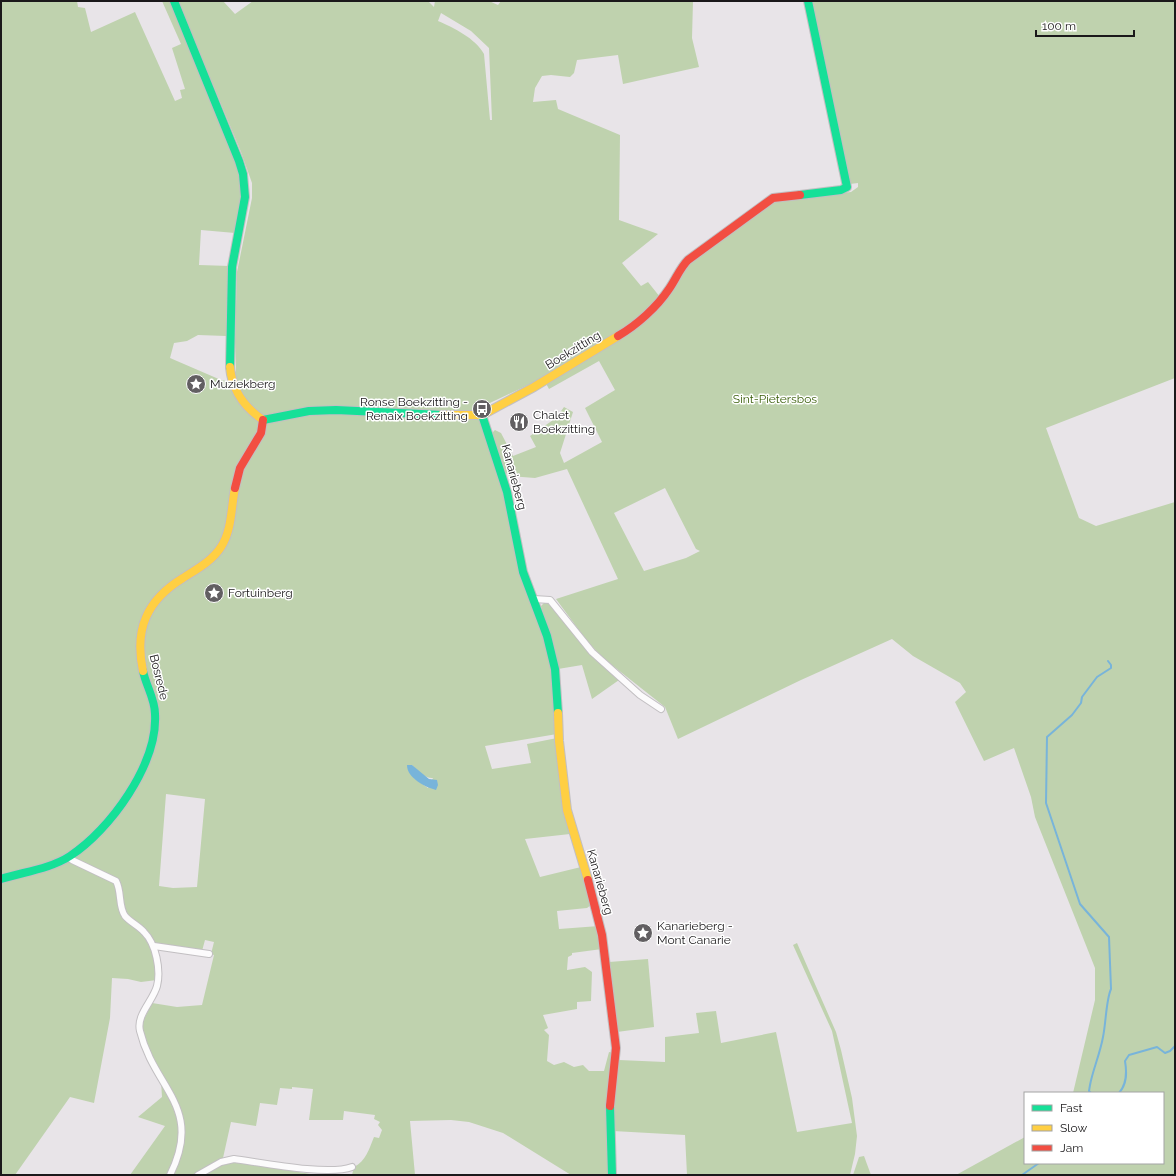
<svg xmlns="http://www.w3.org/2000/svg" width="1176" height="1176" font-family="Raleway,sans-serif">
  <rect width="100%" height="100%" fill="#e8e4e8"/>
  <g fill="#bfd2ae" fill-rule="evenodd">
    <path d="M 1,1 L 77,1 L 78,7 L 85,8 L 91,32 L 135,12 L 175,101 L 182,98 L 180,90 L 185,89 L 172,48 L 181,44 L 162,1 L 223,1 L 235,14 L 253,1 L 428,1 L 434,7 L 435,1 L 489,1 L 498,5 L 501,1 L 693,1 L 692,38 L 699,67 L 623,84 L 618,55 L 577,60 L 574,73 L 570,77 L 551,75 L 542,76 L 535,88 L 533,102 L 556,100 L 558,109 L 620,135 L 619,220 L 658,234 L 622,263 L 641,286 L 648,282 L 660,297 L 670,287 L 675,288 L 681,274 L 691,261 L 772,201 L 851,192 L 858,187 L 858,183 L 850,184 L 810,1 L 1175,1 L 1175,378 L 1046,428 L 1079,518 L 1096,526 L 1175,502 L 1175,1175 L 956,1175 L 1025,1137 L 1025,1163 L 1163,1163 L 1163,1093 L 1073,1093 L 1095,1000 L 1095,968 L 1035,817 L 1031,797 L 1014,748 L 984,761 L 955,702 L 966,692 L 960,683 L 913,656 L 892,639 L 801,680 L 678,739 L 665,707 L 603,658 L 587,641 L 556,599 L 618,579 L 567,469 L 535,478 L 509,476 L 504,471 L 492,433 L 495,430 L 501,433 L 513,456 L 536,447 L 530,436 L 556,418 L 564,407 L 573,412 L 560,453 L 564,463 L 602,442 L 585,408 L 615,390 L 599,361 L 549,389 L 543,378 L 477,409 L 504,490 L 558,694 L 557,734 L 485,746 L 492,769 L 531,763 L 527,744 L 557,738 L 566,822 L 570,834 L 525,839 L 540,877 L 581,867 L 591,905 L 587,908 L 557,911 L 559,929 L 599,926 L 602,949 L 572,953 L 572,955 L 568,957 L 567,970 L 585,967 L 592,972 L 591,1001 L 577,1002 L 577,1009 L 543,1015 L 548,1028 L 544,1030 L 549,1035 L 547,1061 L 554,1065 L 564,1062 L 574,1067 L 583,1065 L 589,1071 L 604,1071 L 609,1052 L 614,1053 L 609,1175 L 571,1175 L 503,1133 L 469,1122 L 451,1120 L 410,1121 L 415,1175 L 352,1175 L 354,1167 C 366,1161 369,1149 374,1137 L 379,1138 L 382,1130 L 378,1125 L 380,1122 L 374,1119 L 375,1115 L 344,1111 L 343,1120 L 309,1120 L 313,1089 L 292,1087 L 292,1089 L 280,1088 L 277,1105 L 260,1103 L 256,1126 L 231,1122 L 223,1158 L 195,1175 L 171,1175 L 183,1126 L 143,1036 L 142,1023 L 152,1003 L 177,1007 L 202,1005 L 214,955 L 211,954 L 214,942 L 205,940 L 202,951 L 155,944 L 128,914 L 125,916 L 148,939 L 155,960 L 157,980 L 141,982 L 128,979 L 112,978 L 110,1018 L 94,1103 L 70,1097 L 15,1175 L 1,1175 ZM 441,13 L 471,31 L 489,48 L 492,120 L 490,120 L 484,54 C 475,38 454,28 438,21 ZM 203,61 L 241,152 L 252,183 L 252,198 L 237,272 L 235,341 L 236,371 L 227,381 L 221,380 L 170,358 L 174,343 L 187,341 L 198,335 L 226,336 L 230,266 L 199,265 L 201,230 L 235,233 L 244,184 L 195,64 ZM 665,488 L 696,549 L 700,551 L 686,558 L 644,571 L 614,513 ZM 412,765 C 416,770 426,779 433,778 L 428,788 L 414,778 ZM 166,794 L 205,799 L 197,887 L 173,888 L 159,886 Z"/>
    <path d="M 545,602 L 549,602 L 619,680 L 592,699 L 582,665 L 558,669 L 541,606 Z"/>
    <path d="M 797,943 L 836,1032 L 841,1050 L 852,1098 L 857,1136 L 855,1154 L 850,1175 L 687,1175 L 685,1135 L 613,1131 L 613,1110 L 619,1060 L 665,1062 L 665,1037 L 699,1033 L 696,1013 L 716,1011 L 721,1043 L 776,1032 L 797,1132 L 852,1123 L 832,1031 L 793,945 Z"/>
    <path d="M 648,959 L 654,1027 L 617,1032 L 609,962 Z"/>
    <path d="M 161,1081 L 180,1120 L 178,1149 L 168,1175 L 130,1175 L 165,1126 L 138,1117 L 162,1097 Z"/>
    <path d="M 864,1156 L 871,1175 L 853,1175 L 859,1157 Z"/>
    <path d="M 231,1161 L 317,1175 L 201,1175 L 216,1166 Z"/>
  </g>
  <path fill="#78b4da" d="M 407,765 L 412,765 L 429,779 L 437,780 L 438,785 L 436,790 C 425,787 407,778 407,765 Z"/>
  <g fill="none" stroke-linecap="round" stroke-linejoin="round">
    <g stroke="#78b4da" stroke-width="2">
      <path d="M 1091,1093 L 1089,1091 L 1090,1085 C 1093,1069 1100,1054 1103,1037 C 1106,1023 1106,1000 1111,989 L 1109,937 L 1080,904 L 1046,803 L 1047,737 L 1072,715 L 1081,703 L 1082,697 L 1097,677 L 1111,668 L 1111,665 L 1108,661"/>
      <path d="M 1119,1093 C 1127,1084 1127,1073 1125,1061 L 1129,1055 L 1157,1047 L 1165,1053 L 1170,1051 L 1175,1046"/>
      <path d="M 1022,1175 L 1039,1163"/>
    </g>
    <g stroke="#c2bfc2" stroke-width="8">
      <g id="street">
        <path d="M 534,599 L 550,600 L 592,652 L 640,695 L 661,709"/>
        <path d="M 69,857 L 72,860 L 116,881 C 122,892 118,906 125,916 C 130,922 139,926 144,932 C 156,944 161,970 157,986 C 153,1001 136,1015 140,1031 C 154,1089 204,1107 170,1175"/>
        <path d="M 154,946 L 209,954"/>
        <path d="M 198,1175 L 221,1162 L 234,1159 C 263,1163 328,1176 352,1167"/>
      </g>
    </g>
    <g stroke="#c2bfc2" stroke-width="10">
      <g id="fast">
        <path d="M 174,1 L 239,161 L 243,174 L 245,197 L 232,267 L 230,367"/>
        <path d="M 800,195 L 841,190 L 847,187 L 808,1"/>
        <path d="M 482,415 L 507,492 L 523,572 L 547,636 L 555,669 L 558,713"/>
        <path d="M 263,420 L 309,411 L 336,410 L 442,415"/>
        <path d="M 1,879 C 23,872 50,869 70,856 C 110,830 158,764 155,714 C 155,699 146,686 143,671"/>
        <path d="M 610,1106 L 612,1175"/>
      </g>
    </g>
    <g stroke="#c2bfc2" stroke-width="10">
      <g id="slow">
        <path d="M 230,367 C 232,391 244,407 263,420"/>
        <path d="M 442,415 L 482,415 L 534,387 L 618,336"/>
        <path d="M 143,671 C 134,629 147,600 183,578 C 197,569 212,561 221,547 C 232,530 231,508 235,488"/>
        <path d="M 558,713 L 559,741 L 567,810 L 588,880"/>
      </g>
    </g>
    <g stroke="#c2bfc2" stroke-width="10">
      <g id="jam">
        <path d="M 618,336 C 637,325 657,307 669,289 C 676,279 680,268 688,260 L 773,198 L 800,195"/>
        <path d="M 235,488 L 240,468 L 261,433 L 263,420"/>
        <path d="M 588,880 L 602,935 L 616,1048 L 610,1106"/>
      </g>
    </g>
    <use href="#street" stroke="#fcfbfc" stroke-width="6"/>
    <use href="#fast" stroke="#16e098" stroke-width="8"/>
    <use href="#slow" stroke="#ffcf43" stroke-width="8"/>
    <use href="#jam" stroke="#f24e42" stroke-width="8"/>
  </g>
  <defs>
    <g id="sight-disc" transform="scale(1)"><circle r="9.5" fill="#625f62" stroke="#fff"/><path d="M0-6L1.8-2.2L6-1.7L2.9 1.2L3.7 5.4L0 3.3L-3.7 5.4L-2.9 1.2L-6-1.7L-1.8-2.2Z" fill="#fff"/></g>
    <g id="bus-disc" transform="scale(1)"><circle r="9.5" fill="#625f62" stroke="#fff"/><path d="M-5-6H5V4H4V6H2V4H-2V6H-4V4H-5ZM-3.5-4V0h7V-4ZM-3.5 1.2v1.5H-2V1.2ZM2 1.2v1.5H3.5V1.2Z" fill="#fff"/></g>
    <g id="restaurant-disc" transform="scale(1)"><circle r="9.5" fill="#625f62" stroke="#fff"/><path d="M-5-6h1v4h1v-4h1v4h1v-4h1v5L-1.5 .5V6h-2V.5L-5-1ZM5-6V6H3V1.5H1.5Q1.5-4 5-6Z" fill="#fff"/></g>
  </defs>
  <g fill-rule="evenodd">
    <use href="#sight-disc" x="196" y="384"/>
    <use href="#bus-disc" x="482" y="409"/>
    <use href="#restaurant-disc" x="519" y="422"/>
    <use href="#sight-disc" x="214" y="593"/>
    <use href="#sight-disc" x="643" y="933"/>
  </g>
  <g text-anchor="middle" stroke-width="3" stroke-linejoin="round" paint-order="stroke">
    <g font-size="12" fill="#1a181a" stroke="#fff">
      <text transform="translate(573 350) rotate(-31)" y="4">Boekzitting</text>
      <text transform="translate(514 477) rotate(75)" y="4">Kanarieberg</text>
      <text transform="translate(159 677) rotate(76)" y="4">Bosrede</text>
      <text transform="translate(600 882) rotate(74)" y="4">Kanarieberg</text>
    </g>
    <g font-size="12" fill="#1a181a" stroke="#fff" text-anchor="start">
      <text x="210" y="388">Muziekberg</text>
      <text x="468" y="406" text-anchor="end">Ronse Boekzitting -<tspan x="468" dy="14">Renaix Boekzitting</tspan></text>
      <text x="533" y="419">Chalet<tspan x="533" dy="14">Boekzitting</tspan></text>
      <text x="228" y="597">Fortuinberg</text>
      <text x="657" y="930">Kanarieberg -<tspan x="657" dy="14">Mont Canarie</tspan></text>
    </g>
    <g font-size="12" fill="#385d08" stroke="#fff">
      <text x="775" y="403">Sint-Pietersbos</text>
    </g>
  </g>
  <rect width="1176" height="1176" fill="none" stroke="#1a181a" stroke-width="4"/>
  <rect x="1024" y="1092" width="140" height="72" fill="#ffffff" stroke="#a3a3a3"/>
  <rect x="1032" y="1105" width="20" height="6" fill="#16e098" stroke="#a3a3a3"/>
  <text x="1060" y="1112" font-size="12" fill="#1a181a">Fast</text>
  <rect x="1032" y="1125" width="20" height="6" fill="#ffcf43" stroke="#a3a3a3"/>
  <text x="1060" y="1132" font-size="12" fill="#1a181a">Slow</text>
  <rect x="1032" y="1145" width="20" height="6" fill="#f24e42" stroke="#a3a3a3"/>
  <text x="1060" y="1152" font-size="12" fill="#1a181a">Jam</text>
  <path d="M1036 30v6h98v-6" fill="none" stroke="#1a181a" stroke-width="2"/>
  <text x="1042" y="30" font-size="12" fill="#1a181a" stroke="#ffffff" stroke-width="3" paint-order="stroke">100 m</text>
</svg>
